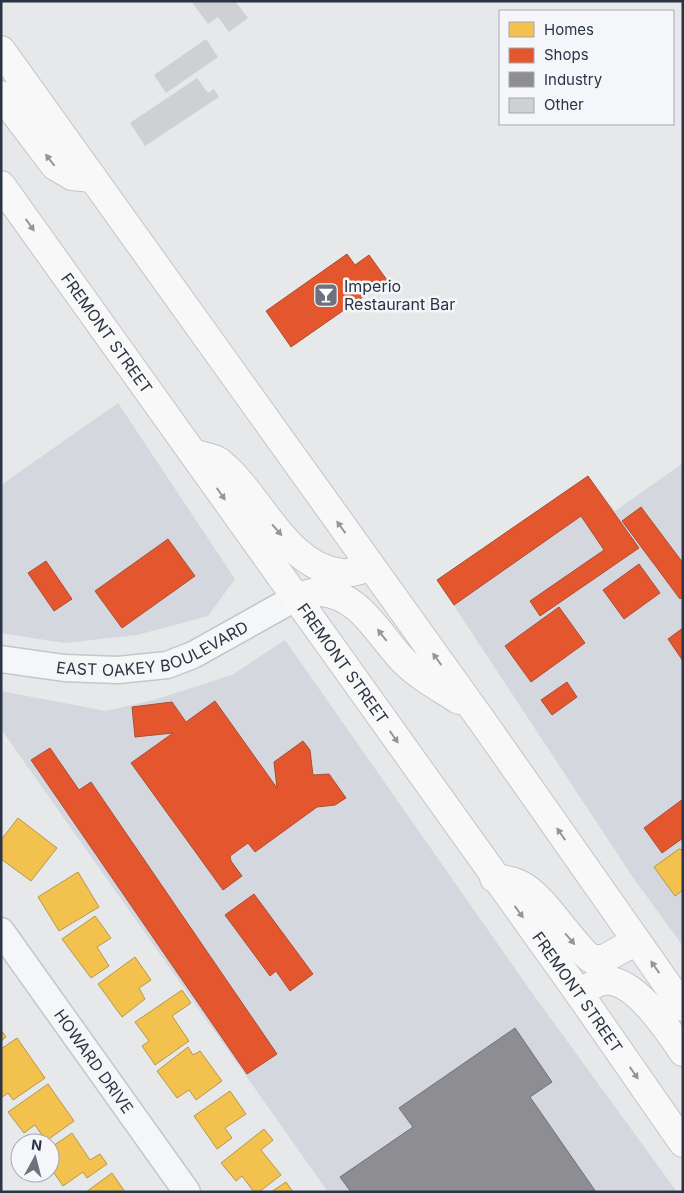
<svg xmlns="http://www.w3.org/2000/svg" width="684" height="1193" font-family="Inter,sans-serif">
  <rect width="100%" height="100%" fill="#e6e8ea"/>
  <g fill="#d4d7dd">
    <path d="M 118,403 L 235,579 L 208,616 L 137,635 L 64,643 L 1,633 L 1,485 Z"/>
    <path d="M 683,463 L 683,946 L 634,879 L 437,580 L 588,476 L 615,511 Z"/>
    <path d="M 285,640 L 530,990 L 677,1192 L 328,1192 L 1,729 L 1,691 L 106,711 L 157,699 L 232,675 Z"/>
  </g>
  <g fill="#f2c14e" stroke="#b6974b">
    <path d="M 18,818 L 57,848 L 31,881 L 1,859 L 1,840 Z"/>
    <path d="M 679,849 L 683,850 L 683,890 L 675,896 L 654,867 Z"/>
    <path d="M 78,872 L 99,907 L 59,931 L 38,897 Z"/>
    <path d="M 95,916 L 111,938 L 97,947 L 109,966 L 91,978 L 62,939 Z"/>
    <path d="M 135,957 L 151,980 L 139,988 L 145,999 L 122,1017 L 98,984 Z"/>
    <path d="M 182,990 L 191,1003 L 172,1016 L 189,1041 L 155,1065 L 142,1046 L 149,1041 L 135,1022 Z"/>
    <path d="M 1,1030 L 6,1037 L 1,1041 Z"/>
    <path d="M 17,1038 L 45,1078 L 13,1100 L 8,1093 L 1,1098 L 1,1049 Z"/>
    <path d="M 188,1047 L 193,1055 L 200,1051 L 222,1081 L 196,1100 L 189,1090 L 177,1098 L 157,1071 Z"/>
    <path d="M 48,1084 L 74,1121 L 46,1141 L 35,1125 L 24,1133 L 8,1112 Z"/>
    <path d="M 230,1091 L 246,1114 L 225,1128 L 232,1138 L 217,1149 L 194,1116 Z"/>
    <path d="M 264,1129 L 273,1140 L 261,1150 L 281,1175 L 259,1192 L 254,1192 L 242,1176 L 236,1181 L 221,1163 Z"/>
    <path d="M 72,1133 L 90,1160 L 100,1154 L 107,1164 L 87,1178 L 83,1172 L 63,1186 L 50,1167 L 50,1148 Z"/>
    <path d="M 112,1173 L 125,1192 L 86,1192 Z"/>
    <path d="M 286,1182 L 293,1192 L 271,1192 Z"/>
  </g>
  <g fill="#e4572e" stroke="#ac4c35">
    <path d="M 347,254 L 355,265 L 369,255 L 387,280 L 291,347 L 266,311 Z"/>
    <path d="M 588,476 L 639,548 L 540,616 L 530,601 L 604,550 L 581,516 L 454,605 L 437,580 Z"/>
    <path d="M 641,507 L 683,563 L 683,597 L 680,599 L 622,521 Z"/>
    <path d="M 168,539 L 195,576 L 122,628 L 95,591 Z"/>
    <path d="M 46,561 L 72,599 L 54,611 L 28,573 Z"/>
    <path d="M 639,564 L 660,593 L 624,619 L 603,590 Z"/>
    <path d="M 559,607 L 585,643 L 531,682 L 505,646 Z"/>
    <path d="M 683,628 L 683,661 L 668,639 Z"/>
    <path d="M 567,682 L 577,697 L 552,715 L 541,700 Z"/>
    <path d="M 215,701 L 277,788 L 274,762 L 303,741 L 310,750 L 313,775 L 329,774 L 346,798 L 335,805 L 317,807 L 255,852 L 248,843 L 230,856 L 231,861 L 242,876 L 223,890 L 131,763 L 173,733 L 135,737 L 132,707 L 172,702 L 186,722 Z"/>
    <path d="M 50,748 L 79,790 L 91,782 L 277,1054 L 247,1074 L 31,760 Z"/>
    <path d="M 683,799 L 683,838 L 662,853 L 644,828 Z"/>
    <path d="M 254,894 L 313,974 L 290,991 L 276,971 L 270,976 L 225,915 Z"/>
  </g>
  <path fill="#8d8d92" stroke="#70727b" d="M 515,1028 L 552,1082 L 530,1097 L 596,1192 L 351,1192 L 340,1177 L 413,1127 L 399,1108 Z"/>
  <g fill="#ced0d3">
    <path d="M 191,1 L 235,1 L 248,18 L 229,32 L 218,17 L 208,24 Z"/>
    <path d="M 206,39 L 218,57 L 166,93 L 154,75 Z"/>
    <path d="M 197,78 L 208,93 L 214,89 L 219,97 L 145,146 L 130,123 Z"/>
  </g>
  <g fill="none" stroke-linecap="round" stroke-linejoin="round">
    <g stroke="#c4c6c8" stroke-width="29">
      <g id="minor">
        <path id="s1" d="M 1,659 L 64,668 L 118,670 L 167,665 L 193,655 L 295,598"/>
        <path id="s2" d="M 1,931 L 187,1192"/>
      </g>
    </g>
    <g stroke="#c2c5c8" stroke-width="30">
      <g id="major">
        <path d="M 1,50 L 485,725 L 683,1007"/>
        <path d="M 1,95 L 55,166 L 72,176 L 93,178"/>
        <path id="s3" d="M 1,185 L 578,992 L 683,1143"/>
        <path d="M 200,455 C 206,457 213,458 218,461 C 259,492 284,566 341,573 C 349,574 362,569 371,567"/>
        <path d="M 295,598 C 303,596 313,591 321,592 C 359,595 377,632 400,657 C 416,675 439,687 459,700"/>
        <path d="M 494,878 C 503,879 513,881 521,885 C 543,896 569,940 591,959 L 604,959 L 636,941"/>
        <path d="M 578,992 C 586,989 595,983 603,981 C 633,976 669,1031 683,1052"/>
      </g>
    </g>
    <use href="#minor" stroke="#f5f6f7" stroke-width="26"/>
    <use href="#major" stroke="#f8f8f8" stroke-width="28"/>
  </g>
  <defs><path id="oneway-solid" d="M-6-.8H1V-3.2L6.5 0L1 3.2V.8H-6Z" transform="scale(1.25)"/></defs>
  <g fill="#92969e">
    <use href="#oneway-solid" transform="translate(50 160) rotate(-128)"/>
    <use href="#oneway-solid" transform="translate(30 225) rotate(55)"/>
    <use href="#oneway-solid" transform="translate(221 494) rotate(55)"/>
    <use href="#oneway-solid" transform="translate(341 527) rotate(-126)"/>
    <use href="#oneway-solid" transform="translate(277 530) rotate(49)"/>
    <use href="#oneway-solid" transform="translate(382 635) rotate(-128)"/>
    <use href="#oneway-solid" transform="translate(437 659) rotate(-126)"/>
    <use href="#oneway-solid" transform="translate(394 737) rotate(55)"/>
    <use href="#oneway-solid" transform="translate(561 834) rotate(-125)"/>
    <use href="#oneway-solid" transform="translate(519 912) rotate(54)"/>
    <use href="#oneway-solid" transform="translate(570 939) rotate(49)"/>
    <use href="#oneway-solid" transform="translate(655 967) rotate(-125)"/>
    <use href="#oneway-solid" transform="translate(634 1073) rotate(55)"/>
  </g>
  <defs>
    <g id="bar-square" transform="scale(1.25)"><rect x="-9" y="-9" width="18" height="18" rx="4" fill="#6c737f" stroke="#f4f6f9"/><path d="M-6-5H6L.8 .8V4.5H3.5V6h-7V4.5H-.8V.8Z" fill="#fff"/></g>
  </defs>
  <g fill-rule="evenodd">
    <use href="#bar-square" x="326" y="295"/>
  </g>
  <g text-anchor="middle" stroke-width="5" stroke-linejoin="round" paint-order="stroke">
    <g font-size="16" fill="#2b3445" stroke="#f4f6f9" text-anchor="start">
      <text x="344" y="292">Imperio<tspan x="344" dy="18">Restaurant Bar</tspan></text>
    </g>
    <g font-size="16" fill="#2b3445" stroke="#f4f6f9">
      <text dy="6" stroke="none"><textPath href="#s3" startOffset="182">FREMONT STREET</textPath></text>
      <text dy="6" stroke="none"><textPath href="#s1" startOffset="156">EAST OAKEY BOULEVARD</textPath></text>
      <text dy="6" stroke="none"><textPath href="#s3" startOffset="588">FREMONT STREET</textPath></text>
      <text dy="6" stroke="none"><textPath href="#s3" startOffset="992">FREMONT STREET</textPath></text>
      <text dy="6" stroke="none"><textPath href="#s2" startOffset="160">HOWARD DRIVE</textPath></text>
    </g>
  </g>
  <rect width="684" height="1193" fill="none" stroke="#2b3445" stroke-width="5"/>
  <rect x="499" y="10" width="175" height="115" fill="#f4f6f9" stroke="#a4a8b1"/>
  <rect x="509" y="22" width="25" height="15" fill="#f2c14e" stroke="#a4a8b1"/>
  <text x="544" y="35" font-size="15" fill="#2b3445">Homes</text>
  <rect x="509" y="48" width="25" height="15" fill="#e4572e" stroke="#a4a8b1"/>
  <text x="544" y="60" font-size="15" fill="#2b3445">Shops</text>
  <rect x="509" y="72" width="25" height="15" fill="#8d8d92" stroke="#a4a8b1"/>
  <text x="544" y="85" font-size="15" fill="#2b3445">Industry</text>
  <rect x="509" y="98" width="25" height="15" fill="#ced0d3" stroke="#a4a8b1"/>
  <text x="544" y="110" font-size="15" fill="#2b3445">Other</text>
  <g transform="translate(35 1158) rotate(7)"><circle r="24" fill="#f4f6f9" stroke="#a4a8b1"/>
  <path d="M0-4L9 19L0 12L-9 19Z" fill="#6c737f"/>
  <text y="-8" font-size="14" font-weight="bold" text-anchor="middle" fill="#2b3445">N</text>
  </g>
</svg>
